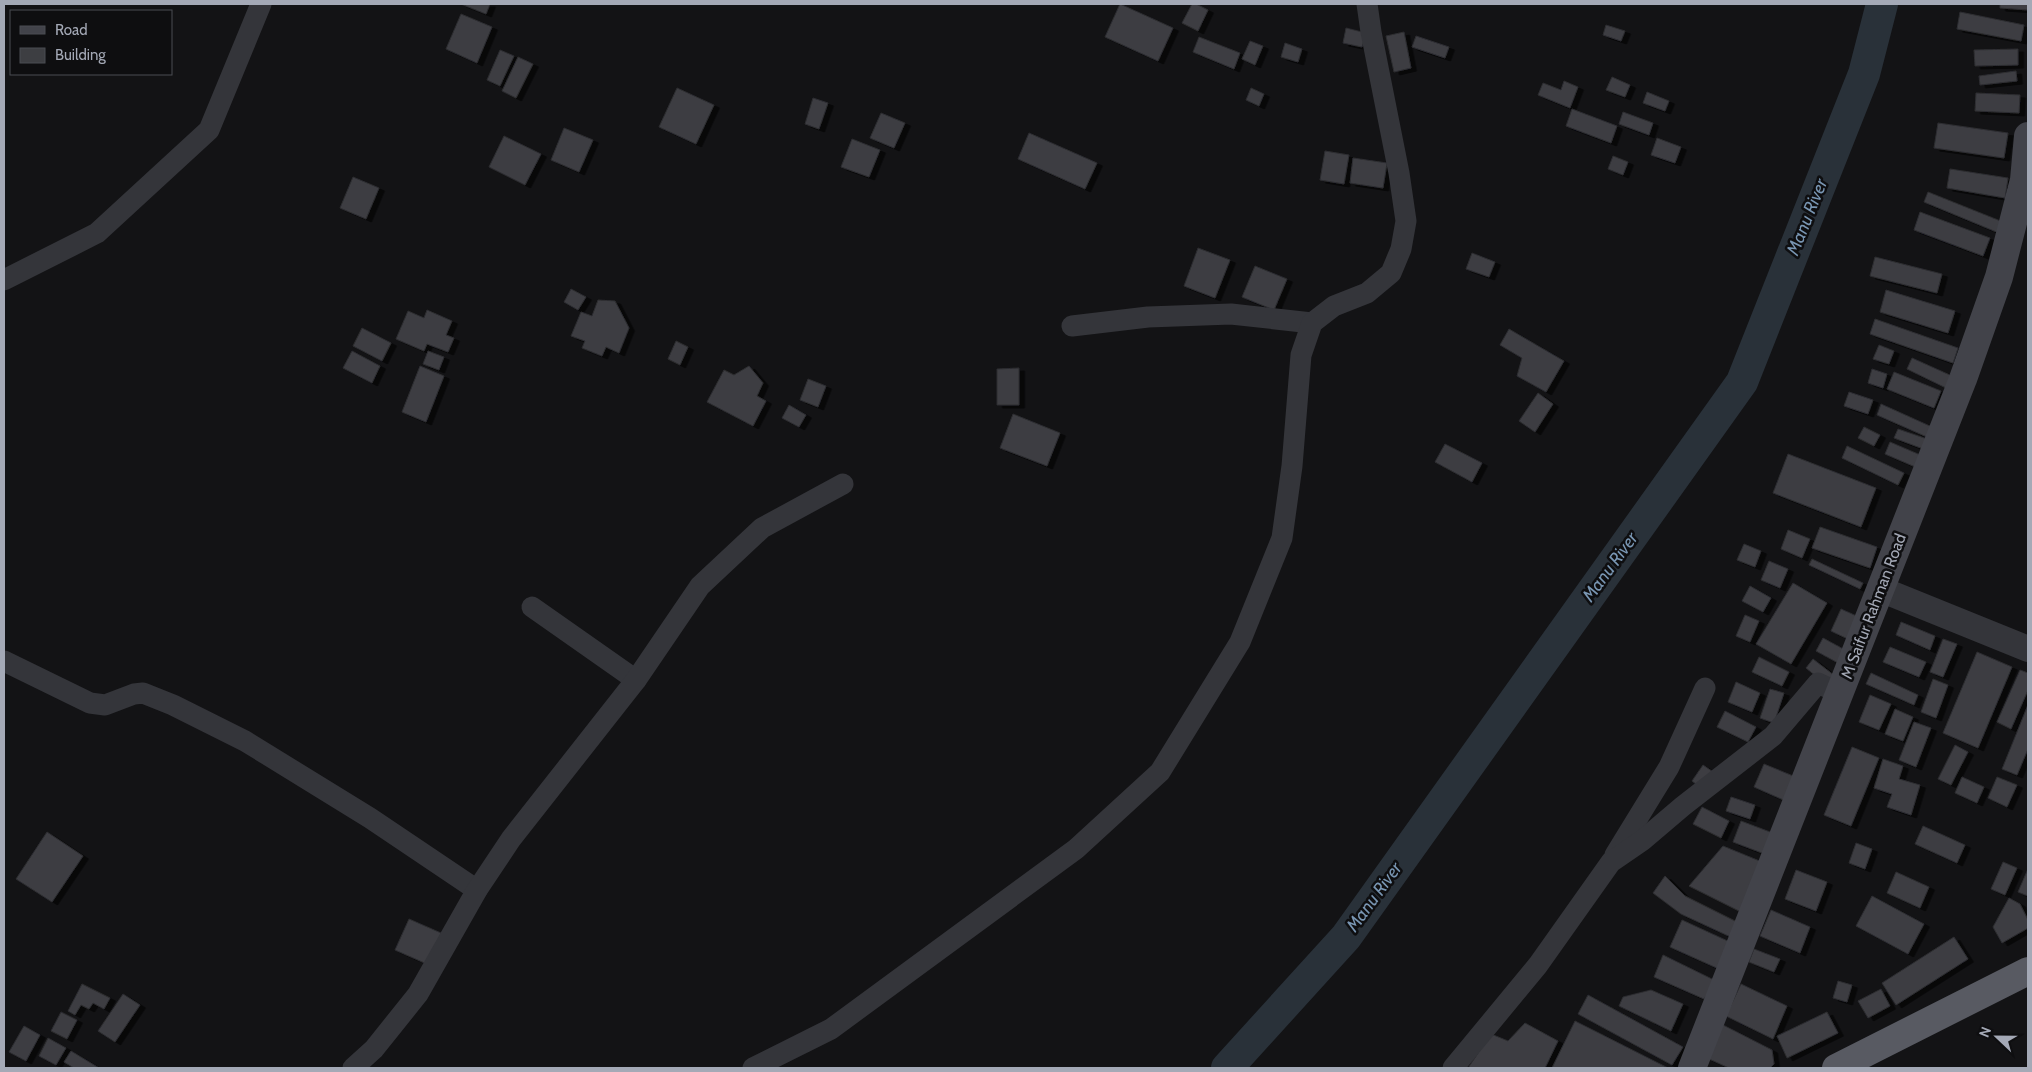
<svg xmlns="http://www.w3.org/2000/svg" width="2032" height="1072" font-family="Cabin,sans-serif">
  <defs>
    <filter id="shadow"><feDropShadow dx="5.5" dy="3" stdDeviation="0" flood-color="#0009"/></filter>
  </defs>
  <rect width="100%" height="100%" fill="#131315"/>
  <g fill="none" stroke-linecap="round" stroke-linejoin="round">
    <path stroke="#293139" stroke-width="32" d="M 1227,1068 L 1346,937 L 1742,382 L 1864,74 L 1882,4"/>
  </g>
  <g fill="#3d3e42" stroke="#2d2d31" filter="url(#shadow)">
    <path d="M 461,4 L 490,4 L 486,14 Z"/>
    <path d="M 1120,4 L 1173,28 L 1158,61 L 1105,37 Z"/>
    <path d="M 1192,4 L 1196,4 L 1208,10 L 1198,31 L 1182,23 Z"/>
    <path d="M 2000,4 L 2028,4 L 2028,10 L 2000,8 Z"/>
    <path d="M 1960,12 L 2024,25 L 2021,41 L 1957,29 Z"/>
    <path d="M 461,14 L 492,27 L 477,63 L 446,49 Z"/>
    <path d="M 1606,25 L 1625,31 L 1621,41 L 1603,35 Z"/>
    <path d="M 1346,28 L 1366,33 L 1362,47 L 1343,43 Z"/>
    <path d="M 1404,32 L 1411,68 L 1394,72 L 1386,36 Z"/>
    <path d="M 1416,36 L 1449,47 L 1445,58 L 1412,47 Z"/>
    <path d="M 1199,37 L 1240,53 L 1234,69 L 1193,52 Z"/>
    <path d="M 1250,41 L 1263,46 L 1255,65 L 1242,59 Z"/>
    <path d="M 1285,43 L 1302,49 L 1298,62 L 1281,57 Z"/>
    <path d="M 2018,49 L 2018,65 L 1975,66 L 1974,50 Z"/>
    <path d="M 500,50 L 514,56 L 500,86 L 487,80 Z"/>
    <path d="M 518,57 L 533,64 L 516,98 L 502,91 Z"/>
    <path d="M 2016,71 L 2017,81 L 1980,85 L 1979,76 Z"/>
    <path d="M 1612,77 L 1630,85 L 1625,97 L 1606,90 Z"/>
    <path d="M 1564,81 L 1578,87 L 1570,108 L 1538,95 L 1543,83 L 1561,90 Z"/>
    <path d="M 677,88 L 714,105 L 696,144 L 659,127 Z"/>
    <path d="M 1251,88 L 1264,94 L 1259,106 L 1246,100 Z"/>
    <path d="M 1647,92 L 1669,101 L 1665,111 L 1643,103 Z"/>
    <path d="M 1976,93 L 2020,95 L 2019,113 L 1975,111 Z"/>
    <path d="M 813,98 L 828,103 L 819,129 L 805,124 Z"/>
    <path d="M 1572,109 L 1617,126 L 1611,143 L 1566,126 Z"/>
    <path d="M 1623,112 L 1653,123 L 1649,135 L 1619,124 Z"/>
    <path d="M 881,113 L 905,123 L 894,148 L 870,138 Z"/>
    <path d="M 1938,123 L 2008,133 L 2004,158 L 1934,148 Z"/>
    <path d="M 564,128 L 593,140 L 579,172 L 551,160 Z"/>
    <path d="M 1029,133 L 1097,163 L 1085,189 L 1018,159 Z"/>
    <path d="M 504,136 L 541,154 L 525,185 L 489,167 Z"/>
    <path d="M 1657,138 L 1681,147 L 1675,163 L 1651,155 Z"/>
    <path d="M 852,139 L 880,150 L 869,177 L 841,167 Z"/>
    <path d="M 1325,151 L 1349,155 L 1344,184 L 1320,180 Z"/>
    <path d="M 1613,156 L 1628,162 L 1623,175 L 1608,169 Z"/>
    <path d="M 1353,158 L 1387,163 L 1383,188 L 1350,183 Z"/>
    <path d="M 1950,169 L 2008,178 L 2005,198 L 1947,188 Z"/>
    <path d="M 353,177 L 379,188 L 366,219 L 340,208 Z"/>
    <path d="M 1928,192 L 2003,222 L 1999,233 L 1924,202 Z"/>
    <path d="M 1920,212 L 1990,238 L 1983,256 L 1914,230 Z"/>
    <path d="M 1198,248 L 1230,260 L 1215,298 L 1184,286 Z"/>
    <path d="M 1472,253 L 1495,262 L 1489,277 L 1466,269 Z"/>
    <path d="M 1875,257 L 1942,274 L 1937,293 L 1870,276 Z"/>
    <path d="M 1255,266 L 1287,279 L 1274,310 L 1242,297 Z"/>
    <path d="M 571,289 L 586,297 L 578,310 L 564,302 Z"/>
    <path d="M 1886,290 L 1955,311 L 1948,333 L 1880,312 Z"/>
    <path d="M 598,300 L 615,301 L 629,328 L 619,353 L 606,347 L 602,356 L 582,348 L 585,341 L 571,336 L 581,312 L 592,316 Z"/>
    <path d="M 427,310 L 452,321 L 446,335 L 454,338 L 448,352 L 427,344 L 424,351 L 396,339 L 408,311 L 424,318 Z"/>
    <path d="M 1875,319 L 1958,348 L 1953,363 L 1870,334 Z"/>
    <path d="M 362,328 L 391,343 L 382,361 L 353,346 Z"/>
    <path d="M 1509,329 L 1564,361 L 1546,392 L 1517,376 L 1522,358 L 1500,345 Z"/>
    <path d="M 676,341 L 688,347 L 680,365 L 668,359 Z"/>
    <path d="M 1879,345 L 1894,351 L 1889,364 L 1873,359 Z"/>
    <path d="M 352,351 L 380,366 L 372,383 L 343,368 Z"/>
    <path d="M 428,351 L 444,357 L 439,370 L 423,364 Z"/>
    <path d="M 1912,358 L 1952,376 L 1946,388 L 1907,369 Z"/>
    <path d="M 420,366 L 444,376 L 426,422 L 402,412 Z"/>
    <path d="M 749,366 L 763,383 L 757,396 L 766,401 L 753,426 L 707,402 L 724,370 L 734,375 Z"/>
    <path d="M 1019,368 L 1019,405 L 997,405 L 997,369 Z"/>
    <path d="M 1872,369 L 1887,374 L 1883,388 L 1868,383 Z"/>
    <path d="M 1894,372 L 1941,391 L 1934,408 L 1887,389 Z"/>
    <path d="M 808,379 L 826,386 L 818,407 L 800,400 Z"/>
    <path d="M 1849,392 L 1873,400 L 1868,414 L 1844,406 Z"/>
    <path d="M 1538,393 L 1553,404 L 1535,432 L 1519,421 Z"/>
    <path d="M 1881,404 L 1932,427 L 1927,437 L 1877,415 Z"/>
    <path d="M 789,405 L 806,415 L 799,427 L 782,418 Z"/>
    <path d="M 1013,414 L 1060,433 L 1047,466 L 1000,448 Z"/>
    <path d="M 1864,427 L 1880,435 L 1874,446 L 1858,438 Z"/>
    <path d="M 1898,429 L 1930,440 L 1926,450 L 1894,438 Z"/>
    <path d="M 1890,442 L 1925,457 L 1920,469 L 1885,454 Z"/>
    <path d="M 1445,444 L 1482,463 L 1472,482 L 1435,462 Z"/>
    <path d="M 1847,446 L 1904,473 L 1898,485 L 1842,458 Z"/>
    <path d="M 1788,454 L 1876,488 L 1861,527 L 1773,493 Z"/>
    <path d="M 1820,527 L 1877,547 L 1870,568 L 1812,548 Z"/>
    <path d="M 1788,530 L 1810,539 L 1802,558 L 1781,549 Z"/>
    <path d="M 1744,544 L 1761,551 L 1755,567 L 1737,560 Z"/>
    <path d="M 1812,559 L 1863,583 L 1860,589 L 1809,565 Z"/>
    <path d="M 1769,561 L 1788,569 L 1780,588 L 1761,580 Z"/>
    <path d="M 1793,583 L 1827,603 L 1791,664 L 1756,644 Z"/>
    <path d="M 1750,586 L 1771,598 L 1763,612 L 1742,601 Z"/>
    <path d="M 1841,609 L 1861,618 L 1850,640 L 1831,631 Z"/>
    <path d="M 1745,615 L 1759,621 L 1750,642 L 1736,636 Z"/>
    <path d="M 1901,622 L 1935,636 L 1930,650 L 1896,635 Z"/>
    <path d="M 1823,638 L 1847,651 L 1840,664 L 1816,651 Z"/>
    <path d="M 1943,639 L 1957,644 L 1943,677 L 1930,672 Z"/>
    <path d="M 1890,647 L 1926,662 L 1919,677 L 1883,662 Z"/>
    <path d="M 1977,652 L 2012,667 L 1978,748 L 1943,733 Z"/>
    <path d="M 1759,657 L 1789,672 L 1782,686 L 1752,672 Z"/>
    <path d="M 1813,659 L 1835,676 L 1828,686 L 1806,668 Z"/>
    <path d="M 2020,670 L 2028,673 L 2028,690 L 2011,729 L 1997,722 Z"/>
    <path d="M 1871,673 L 1918,695 L 1914,705 L 1866,684 Z"/>
    <path d="M 1933,679 L 1948,685 L 1936,718 L 1921,712 Z"/>
    <path d="M 1736,682 L 1760,693 L 1752,712 L 1728,702 Z"/>
    <path d="M 1770,689 L 1784,693 L 1774,723 L 1760,718 Z"/>
    <path d="M 1870,695 L 1891,704 L 1879,730 L 1859,722 Z"/>
    <path d="M 2028,705 L 2028,749 L 2017,775 L 2002,769 Z"/>
    <path d="M 1895,709 L 1913,717 L 1903,741 L 1885,734 Z"/>
    <path d="M 1725,711 L 1756,727 L 1748,742 L 1717,727 Z"/>
    <path d="M 1914,722 L 1931,728 L 1916,767 L 1899,760 Z"/>
    <path d="M 1955,745 L 1968,752 L 1951,785 L 1938,779 Z"/>
    <path d="M 1852,747 L 1879,758 L 1851,826 L 1824,815 Z"/>
    <path d="M 1883,759 L 1903,766 L 1899,779 L 1920,785 L 1911,815 L 1887,807 L 1892,794 L 1874,788 Z"/>
    <path d="M 1764,764 L 1798,778 L 1788,802 L 1754,787 Z"/>
    <path d="M 1703,765 L 1713,772 L 1701,788 L 1692,781 Z"/>
    <path d="M 1962,777 L 1984,787 L 1977,803 L 1955,793 Z"/>
    <path d="M 1997,777 L 2017,785 L 2007,807 L 1988,798 Z"/>
    <path d="M 1731,797 L 1755,805 L 1750,819 L 1726,811 Z"/>
    <path d="M 1702,807 L 1729,821 L 1721,838 L 1693,824 Z"/>
    <path d="M 1741,821 L 1778,835 L 1770,856 L 1733,842 Z"/>
    <path d="M 1923,826 L 1965,845 L 1957,863 L 1915,844 Z"/>
    <path d="M 47,832 L 83,856 L 52,902 L 16,879 Z"/>
    <path d="M 1856,843 L 1872,849 L 1865,869 L 1849,863 Z"/>
    <path d="M 1723,846 L 1767,864 L 1745,914 L 1689,886 Z"/>
    <path d="M 2003,862 L 2017,868 L 2005,895 L 1991,889 Z"/>
    <path d="M 2028,869 L 2028,896 L 2018,892 Z"/>
    <path d="M 1796,870 L 1827,882 L 1816,911 L 1785,899 Z"/>
    <path d="M 1896,872 L 1929,887 L 1920,908 L 1887,893 Z"/>
    <path d="M 1665,876 L 1685,896 L 1741,924 L 1735,939 L 1681,914 L 1653,893 Z"/>
    <path d="M 1872,896 L 1924,924 L 1908,954 L 1856,926 Z"/>
    <path d="M 2009,898 L 2020,904 L 2028,920 L 2028,928 L 2002,943 L 1993,927 Z"/>
    <path d="M 1771,910 L 1810,927 L 1800,953 L 1760,936 Z"/>
    <path d="M 409,919 L 441,933 L 427,964 L 395,950 Z"/>
    <path d="M 1682,920 L 1732,943 L 1719,969 L 1670,947 Z"/>
    <path d="M 1954,937 L 1968,959 L 1896,1005 L 1882,983 Z"/>
    <path d="M 1754,949 L 1780,959 L 1774,972 L 1749,962 Z"/>
    <path d="M 1663,955 L 1716,981 L 1704,999 L 1654,977 Z"/>
    <path d="M 1838,981 L 1852,985 L 1847,1002 L 1833,998 Z"/>
    <path d="M 82,984 L 110,998 L 104,1009 L 93,1003 L 89,1009 L 81,1005 L 75,1015 L 68,1011 Z"/>
    <path d="M 1741,984 L 1787,1006 L 1773,1039 L 1726,1016 Z"/>
    <path d="M 1881,989 L 1890,1006 L 1868,1018 L 1858,1001 Z"/>
    <path d="M 1651,990 L 1683,1004 L 1671,1031 L 1619,1006 L 1623,997 Z"/>
    <path d="M 123,994 L 140,1005 L 115,1042 L 98,1031 Z"/>
    <path d="M 1588,995 L 1683,1047 L 1672,1065 L 1578,1014 Z"/>
    <path d="M 61,1012 L 77,1020 L 67,1039 L 51,1031 Z"/>
    <path d="M 1827,1012 L 1838,1033 L 1787,1058 L 1777,1036 Z"/>
    <path d="M 1575,1021 L 1668,1068 L 1552,1068 Z"/>
    <path d="M 1525,1023 L 1558,1041 L 1545,1068 L 1468,1068 L 1491,1034 L 1508,1041 Z"/>
    <path d="M 1723,1025 L 1772,1050 L 1774,1064 L 1770,1068 L 1729,1068 L 1707,1058 Z"/>
    <path d="M 24,1026 L 40,1035 L 26,1061 L 9,1052 Z"/>
    <path d="M 48,1038 L 66,1048 L 56,1065 L 39,1056 Z"/>
    <path d="M 71,1051 L 99,1068 L 74,1068 L 64,1062 Z"/>
  </g>
  <g fill="none" stroke-linecap="round" stroke-linejoin="round">
    <g stroke="#34353a" stroke-width="21">
      <path d="M 4,280 L 97,233 L 209,130 L 261,4"/>
      <path d="M 1072,326 L 1148,317 L 1231,314 L 1312,323"/>
      <path d="M 532,607 L 636,680"/>
      <path d="M 4,661 L 90,703 L 105,705 L 134,694 L 143,693 L 173,705 L 245,741 L 370,818 L 477,890"/>
      <path d="M 1615,855 L 1669,767 L 1705,688"/>
      <path d="M 353,1068 L 374,1049 L 418,994 L 477,890 L 511,839 L 636,680 L 700,586 L 762,528 L 843,484"/>
      <path d="M 753,1068 L 831,1029 L 1076,849 L 1160,772 L 1240,642 L 1282,538 L 1292,466 L 1301,355 L 1312,323 L 1334,306 L 1367,293 L 1391,273 L 1401,249 L 1406,221 L 1399,173 L 1371,32 L 1367,4"/>
      <path d="M 1453,1068 L 1538,965 L 1611,862 L 1643,840 L 1683,806 L 1773,736 L 1818,683 L 1839,693"/>
    </g>
    <path stroke="#34353a" stroke-width="26" d="M 1880,589 L 2028,649 L 2028,648"/>
    <path stroke="#42434a" stroke-width="28" d="M 1692,1068 L 1963,379 L 1999,277 L 2024,180 L 2028,136"/>
    <path stroke="#585a62" stroke-width="28" d="M 1836,1068 L 2028,971"/>
  </g>
  <g text-anchor="middle" stroke-width="5" stroke-linejoin="round" paint-order="stroke">
    <g font-size="16" fill="#a4a9b6" stroke="#0e0e10">
      <text transform="translate(1873 606) rotate(-69)" y="6">M Saifur Rahman Road</text>
    </g>
    <g font-size="18" font-style="italic" fill="#7996b3" stroke="#0e0e10">
      <text transform="translate(1807 217) rotate(-68)" y="6">Manu River</text>
      <text transform="translate(1610 567) rotate(-54)" y="6">Manu River</text>
      <text transform="translate(1374 897) rotate(-54)" y="6">Manu River</text>
    </g>
  </g>
  <rect width="2032" height="1072" fill="none" stroke="#a4a9b6" stroke-width="10"/>
  <rect x="10" y="10" width="162" height="65" fill="#0e0e10" stroke="#4a4c52"/>
  <rect x="20" y="26" width="25" height="8" fill="#42434a" stroke="#4a4c52"/>
  <text x="55" y="35" font-size="15" fill="#a4a9b6">Road</text>
  <rect x="20" y="48" width="25" height="15" fill="#3d3e42" stroke="#4a4c52"/>
  <text x="55" y="60" font-size="15" fill="#a4a9b6">Building</text>
  <g transform="translate(1997 1037) rotate(292)" stroke="#0e0e10" stroke-width="4" paint-order="stroke">
  <path d="M0-4L9 19L0 12L-9 19Z" fill="#a4a9b6"/>
  <text y="-8" font-size="14" font-weight="bold" text-anchor="middle" fill="#a4a9b6">N</text>
  </g>
</svg>
